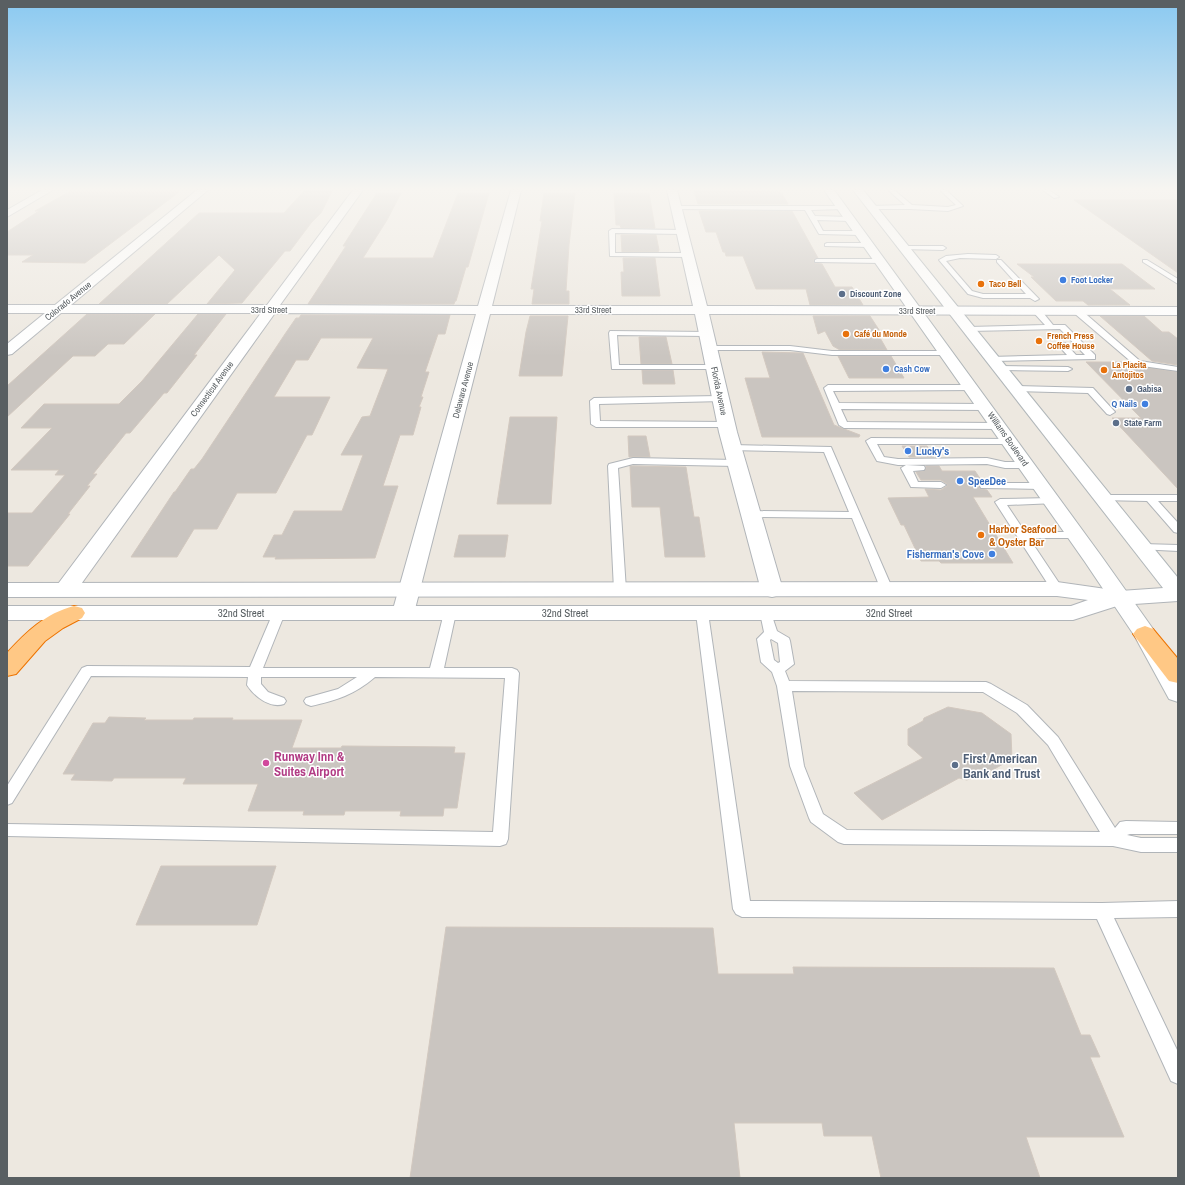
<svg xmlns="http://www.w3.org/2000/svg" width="1185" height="1185" font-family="'Archivo Narrow',sans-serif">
  <rect width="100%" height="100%" fill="#ede8e0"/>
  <g fill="#cac5c0" stroke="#d2c8bf">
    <path d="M 304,191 L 332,191 L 321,213 L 311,223 L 290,251 L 285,251 L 242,303 L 207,304 L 235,270 L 219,255 L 167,304 L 99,304 L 199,213 L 284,213 Z"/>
    <path d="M 694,191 L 781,192 L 788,204 L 698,204 Z"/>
    <path d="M 69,192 L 179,192 L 85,263 L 22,262 L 33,255 L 7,255 L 7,232 L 39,211 L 35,211 Z"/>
    <path d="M 377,193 L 401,193 L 387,220 L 363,258 L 433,258 L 458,193 L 489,193 L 468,267 L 466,267 L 456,301 L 455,301 L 454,304 L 308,304 L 346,246 L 343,246 Z"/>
    <path d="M 544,193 L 575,193 L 569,245 L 566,291 L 569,291 L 569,304 L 532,304 L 534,289 L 531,289 L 542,221 L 540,221 Z"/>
    <path d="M 614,193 L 649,193 L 655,228 L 621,228 L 620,225 L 616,225 Z"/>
    <path d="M 1074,200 L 1178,200 L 1178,273 Z"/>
    <path d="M 699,211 L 792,211 L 818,258 L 814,259 L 814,263 L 822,264 L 835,287 L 852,287 L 863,305 L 810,305 L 806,289 L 756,289 L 743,256 L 726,256 L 725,252 L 723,252 L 716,232 L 706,232 Z"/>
    <path d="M 621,235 L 656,235 L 659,250 L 658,252 L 622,252 Z"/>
    <path d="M 623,258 L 655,258 L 660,296 L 622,296 L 621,272 L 624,272 Z"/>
    <path d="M 1017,264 L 1122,264 L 1155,289 L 1110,289 L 1130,305 L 1088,305 L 1083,301 L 1056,301 L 1031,277 L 1034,277 Z"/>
    <path d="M 87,314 L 155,314 L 124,344 L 108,344 L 95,356 L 73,356 L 7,417 L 7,386 Z"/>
    <path d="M 198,314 L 226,314 L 194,355 L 197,355 L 167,393 L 164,393 L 130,433 L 126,433 L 93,474 L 97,474 L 87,486 L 90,486 L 68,514 L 70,514 L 28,566 L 7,566 L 7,513 L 32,513 L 65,475 L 55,475 L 59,470 L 11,470 L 52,428 L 21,428 L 44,404 L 119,404 L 142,381 Z"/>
    <path d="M 301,315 L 450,315 L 445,334 L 438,334 L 425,372 L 429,372 L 421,397 L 423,397 L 419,407 L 421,407 L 413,435 L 400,435 L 383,486 L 398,486 L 375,558 L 275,559 L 276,557 L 263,557 L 274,535 L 282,535 L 294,511 L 342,511 L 363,455 L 341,455 L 362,417 L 370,416 L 388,369 L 357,368 L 373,338 L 321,338 L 308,360 L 296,360 L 274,397 L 330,397 L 312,435 L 307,435 L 276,493 L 237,493 L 217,529 L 194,529 L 177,557 L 131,557 L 174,492 L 175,492 L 191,469 L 194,469 L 202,459 L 285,334 L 296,318 L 299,318 Z"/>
    <path d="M 530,316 L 568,316 L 562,376 L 519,376 L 526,332 Z"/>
    <path d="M 813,316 L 870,316 L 883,336 L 879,336 L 887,350 L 840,350 L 833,346 L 825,331 L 818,334 Z"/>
    <path d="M 1100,316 L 1144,316 L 1162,332 L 1169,332 L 1178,339 L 1178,365 L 1152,361 Z"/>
    <path d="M 639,337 L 666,337 L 672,364 L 641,364 Z"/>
    <path d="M 762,352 L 803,353 L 834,425 L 860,435 L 859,437 L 762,437 L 745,378 L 770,378 Z"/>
    <path d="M 838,356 L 891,356 L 904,378 L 849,378 Z"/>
    <path d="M 1086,362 L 1130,362 L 1135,366 L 1178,372 L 1178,489 L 1112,418 L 1141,418 Z"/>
    <path d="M 642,370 L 673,370 L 675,384 L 643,384 Z"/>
    <path d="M 510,417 L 557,417 L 551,504 L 497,504 Z"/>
    <path d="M 628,436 L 646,436 L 650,457 L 629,457 Z"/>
    <path d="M 902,446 L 927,446 L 934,457 L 909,457 Z"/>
    <path d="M 630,466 L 686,467 L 694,517 L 699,517 L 705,557 L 665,557 L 660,507 L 632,507 Z"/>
    <path d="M 926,466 L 939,466 L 942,471 L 975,471 L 983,483 L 979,486 L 980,489 L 987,490 L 992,497 L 973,497 L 1013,563 L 941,563 L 939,561 L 921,561 L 904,525 L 901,525 L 888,498 L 929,497 L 925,489 L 941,490 L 947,486 L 947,484 L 941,480 L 921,480 L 916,472 L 924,471 L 926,469 Z"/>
    <path d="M 459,535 L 508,535 L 505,557 L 454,557 Z"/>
    <path d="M 948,707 L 982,713 L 1011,734 L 1012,759 L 989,772 L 982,771 L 967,780 L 959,778 L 882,820 L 854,793 L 923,758 L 908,745 L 908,729 L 923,721 L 924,718 Z"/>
    <path d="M 109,717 L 146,718 L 144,720 L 193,720 L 194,718 L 233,718 L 232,720 L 302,720 L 292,748 L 341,748 L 342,746 L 455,747 L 454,753 L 465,753 L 457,808 L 444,808 L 443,816 L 400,816 L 401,811 L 345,811 L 344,815 L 303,815 L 304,811 L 248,811 L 258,784 L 183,784 L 186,778 L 114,778 L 112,781 L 71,780 L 75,774 L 63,774 L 93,723 L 105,723 Z"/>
    <path d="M 161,866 L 276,866 L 257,925 L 136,925 Z"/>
    <path d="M 446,927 L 713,928 L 718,974 L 794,974 L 793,967 L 1054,968 L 1081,1035 L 1090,1035 L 1100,1057 L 1090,1057 L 1124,1137 L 1026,1137 L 1040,1178 L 881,1178 L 872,1136 L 824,1136 L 822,1123 L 734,1123 L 740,1178 L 410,1178 Z"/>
  </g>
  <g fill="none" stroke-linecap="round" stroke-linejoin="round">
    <g stroke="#b1b5b9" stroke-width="2">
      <g id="service">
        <path d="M 888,190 L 894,190 L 912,205 L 948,207 L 956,205 L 940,190 L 946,190 L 963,206 L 948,211 L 910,209 L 870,209 L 870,207 L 872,206 L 905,205 Z"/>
        <path d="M 1043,190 L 1049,190 L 1059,197 L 1054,198 Z"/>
        <path d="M 676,206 L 842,206 L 844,207 L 844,209 L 811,210 L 815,216 L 850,217 L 853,219 L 850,221 L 817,220 L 823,231 L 860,231 L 863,233 L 860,235 L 819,234 L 805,210 L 674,209 L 674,207 Z"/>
        <path d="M 612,229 L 682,230 L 685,232 L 682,234 L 615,233 L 615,253 L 688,253 L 691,255 L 688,257 L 610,256 L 609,231 Z"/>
        <path d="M 827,243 L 869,243 L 872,245 L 869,247 L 825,246 L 825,244 Z"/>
        <path d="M 904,246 L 943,246 L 946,248 L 943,250 L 902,249 L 902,247 Z"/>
        <path d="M 968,254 L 996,255 L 999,257 L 996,259 L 960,258 L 946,261 L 972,291 L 983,294 L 1026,294 L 997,262 L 997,260 L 1001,260 L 1039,299 L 1035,301 L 1030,298 L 983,298 L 968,294 L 939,260 L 946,256 Z"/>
        <path d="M 817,259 L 881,259 L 884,261 L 881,263 L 815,262 L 815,260 Z"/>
        <path d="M 1143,260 L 1147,260 L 1178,279 L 1178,284 L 1143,262 Z"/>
        <path d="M 1034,309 L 1040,309 L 1053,325 L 1065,325 L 1095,355 L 1095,359 L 993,361 L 990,361 L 990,357 L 1067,355 L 1058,345 L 1062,343 L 1065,343 L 1076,355 L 1085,355 L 1060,329 L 969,331 L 965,329 L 969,327 L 1045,325 L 1034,313 Z"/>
        <path d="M 1074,309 L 1080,309 L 1140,361 L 1178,367 L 1178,371 L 1135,365 L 1074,313 Z"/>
        <path d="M 610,331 L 709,332 L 709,336 L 706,336 L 617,335 L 619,365 L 713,365 L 717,367 L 713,369 L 612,369 L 609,333 Z"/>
        <path d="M 706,346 L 790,346 L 832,351 L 946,351 L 950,353 L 946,355 L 832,355 L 790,350 L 706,350 Z"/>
        <path d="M 998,366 L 1068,367 L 1072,369 L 1068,371 L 1001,370 L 998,370 L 997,368 Z"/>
        <path d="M 828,385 L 972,385 L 975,386 L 976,388 L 975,390 L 833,391 L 839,403 L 985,404 L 989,407 L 985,410 L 841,409 L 847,422 L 998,423 L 1003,426 L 998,429 L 844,428 L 839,425 L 824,388 Z"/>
        <path d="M 1017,386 L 1093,388 L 1115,412 L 1110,415 L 1107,414 L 1088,393 L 1014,391 L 1013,389 Z"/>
        <path d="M 720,396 L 723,397 L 724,399 L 723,401 L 599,404 L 600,421 L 726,422 L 731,425 L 729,427 L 596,427 L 591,424 L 590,401 L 594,398 Z"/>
        <path d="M 871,438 L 1010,439 L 1013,440 L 1015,442 L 1013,444 L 877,444 L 884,457 L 898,459 L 987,458 L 1005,462 L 1026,462 L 1031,465 L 1026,468 L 1005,468 L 987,464 L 898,465 L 877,461 L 866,441 Z"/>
        <path d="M 732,445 L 831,447 L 893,590 L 891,593 L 883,593 L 881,590 L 852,518 L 750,517 L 745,514 L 750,511 L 849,512 L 824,452 L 729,450 L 727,448 Z"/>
        <path d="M 633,458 L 736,460 L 741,463 L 736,466 L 633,464 L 618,468 L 626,590 L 624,593 L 616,593 L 614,590 L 608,466 L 609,464 Z"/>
        <path d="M 906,465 L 924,466 L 925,468 L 924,470 L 913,471 L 918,482 L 941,482 L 946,485 L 941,488 L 911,487 L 901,468 Z"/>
        <path d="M 985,483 L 1042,483 L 1047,486 L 1042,489 L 981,488 L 980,486 Z"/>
        <path d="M 1103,495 L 1178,495 L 1178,501 L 1158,501 L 1178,523 L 1178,533 L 1174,532 L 1147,501 L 1099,500 L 1098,498 L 1099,496 Z"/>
        <path d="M 1052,498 L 1057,501 L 1056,503 L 1007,505 L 1025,532 L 1076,532 L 1082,535 L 1076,538 L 1029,538 L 1063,589 L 1061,592 L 1053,592 L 995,502 L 1000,499 Z"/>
        <path d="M 1142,544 L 1178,545 L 1178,551 L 1138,549 L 1136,547 Z"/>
        <path d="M 279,609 L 283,610 L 285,613 L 263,668 L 430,668 L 444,613 L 446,610 L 454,610 L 456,613 L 444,668 L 512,668 L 517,670 L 519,673 L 508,839 L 506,844 L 500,846 L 7,836 L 7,824 L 493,832 L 505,678 L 375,677 C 354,695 337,700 311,706 L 306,704 L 304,701 L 306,698 L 338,689 L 357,677 L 261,677 L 261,684 L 268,692 L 284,698 L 286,701 L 284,704 C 270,709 254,696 247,685 L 248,677 L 91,676 L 12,803 L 7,805 L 7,786 L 82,668 L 87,666 L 250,667 L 273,613 L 275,610 Z"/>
        <path d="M 702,609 L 706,610 L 708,613 L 750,901 L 1102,903 L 1178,901 L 1178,917 L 1114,918 L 1178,1052 L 1178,1084 L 1171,1081 L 1097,919 L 742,917 L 736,914 L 733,909 L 696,613 L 698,610 Z"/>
        <path d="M 766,609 L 770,610 L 777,631 L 789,638 L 790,641 L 794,664 L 785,671 L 789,681 L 986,682 L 991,684 L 1027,705 L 1058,737 L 1115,828 L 1120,822 L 1126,821 L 1178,822 L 1178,834 L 1130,834 L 1127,835 L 1141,838 L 1178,838 L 1178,852 L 1141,852 L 1113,846 L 844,844 L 838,842 L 811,822 L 809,818 L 790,766 L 777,686 L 772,672 L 761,662 L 757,639 L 764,632 L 760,613 L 762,610 ZM 771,639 L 778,643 L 780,662 L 778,663 L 774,660 L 770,640 ZM 792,691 L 983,692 L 1017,713 L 1048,745 L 1100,832 L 847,830 L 823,814 L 804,766 Z"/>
      </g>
    </g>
    <g stroke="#b1b5b9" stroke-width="2">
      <g id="minor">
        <path d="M 42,190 L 53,190 L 7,217 L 7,210 Z"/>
        <path d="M 197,190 L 208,190 L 71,305 L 267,305 L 353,190 L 363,190 L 280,305 L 478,306 L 511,190 L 521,190 L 492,306 L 693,306 L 667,190 L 677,190 L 707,306 L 1178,307 L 1178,315 L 709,314 L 737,432 L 783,590 L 780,595 L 772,597 L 764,595 L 761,590 L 719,432 L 695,314 L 490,314 L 414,613 L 411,618 L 403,620 L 395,618 L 392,613 L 476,314 L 275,313 L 74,594 L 66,596 L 58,594 L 55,589 L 58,584 L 261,313 L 61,313 L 12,354 L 7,355 L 7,344 L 45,313 L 7,313 L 7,305 L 55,305 Z"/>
      </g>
    </g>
    <g stroke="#b1b5b9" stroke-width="2">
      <path id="tertiary" d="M 1057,582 L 1120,591 L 1178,587 L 1178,601 L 1120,605 L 1073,620 L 7,620 L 7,606 L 1071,606 L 1088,600 L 1057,596 L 7,597 L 7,583 Z"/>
    </g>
    <g stroke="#b0b6b9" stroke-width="2">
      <g id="secondary">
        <path d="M 824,190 L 834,190 L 1102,557 L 1153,629 L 1178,671 L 1178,702 L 1169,699 L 1134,635 L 1085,562 Z"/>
        <path d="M 853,190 L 863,190 L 1178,578 L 1178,599 L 1170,597 Z"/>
      </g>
    </g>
    <g stroke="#ed7300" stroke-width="2">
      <g id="motorway">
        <path d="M 74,606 L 82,608 L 85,613 L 82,618 L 63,628 L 45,641 L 16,674 L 7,676 L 7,653 C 26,632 46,613 74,606 Z"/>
        <path d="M 1145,626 L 1153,629 L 1178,659 L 1178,683 L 1169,681 L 1133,634 L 1137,629 Z"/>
      </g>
    </g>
    <use href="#service" fill="#fff" fill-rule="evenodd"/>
    <use href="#minor" fill="#fff" fill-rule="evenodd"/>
    <use href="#tertiary" fill="#fff" fill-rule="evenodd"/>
    <use href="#secondary" fill="#fff" fill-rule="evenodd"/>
    <use href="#motorway" fill="#ffc885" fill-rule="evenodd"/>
  </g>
  <linearGradient id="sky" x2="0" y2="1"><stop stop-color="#8ac9f1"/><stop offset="0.53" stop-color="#f7f5f1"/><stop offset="1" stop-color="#f7f5f1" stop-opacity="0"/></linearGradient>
  <rect width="1185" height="356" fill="url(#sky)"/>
  <g fill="#3f7fe0" stroke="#fff" stroke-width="1.5">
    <circle cx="1063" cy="280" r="4"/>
    <circle cx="886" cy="369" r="4"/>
    <circle cx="1145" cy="404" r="4"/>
    <circle cx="908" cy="451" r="4"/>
    <circle cx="960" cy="481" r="4"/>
    <circle cx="992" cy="554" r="4"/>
  </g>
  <g fill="#e8710a" stroke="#fff" stroke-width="1.5">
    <circle cx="981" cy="284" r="4"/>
    <circle cx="846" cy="334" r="4"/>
    <circle cx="1039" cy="341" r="4"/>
    <circle cx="1104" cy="370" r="4"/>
    <circle cx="981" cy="535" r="4"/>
  </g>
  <g fill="#5c6f8a" stroke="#fff" stroke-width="1.5">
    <circle cx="842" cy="294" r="4"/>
    <circle cx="1129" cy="389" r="4"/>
    <circle cx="1116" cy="423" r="4"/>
    <circle cx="955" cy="765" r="4"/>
  </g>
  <circle fill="#d1479c" stroke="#fff" stroke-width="1.5" cx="266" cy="763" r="4"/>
  <g text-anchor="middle" stroke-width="3" stroke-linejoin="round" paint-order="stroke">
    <g font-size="9" font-weight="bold" fill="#366cbe" stroke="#fff" text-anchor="start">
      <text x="1071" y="283">Foot Locker</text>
      <text x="894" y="372">Cash Cow</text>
      <text x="1137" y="407" text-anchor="end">Q Nails</text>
    </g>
    <g font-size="9" font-weight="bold" fill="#c56008" stroke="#fff" text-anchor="start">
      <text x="989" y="287">Taco Bell</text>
      <text x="854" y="337">Café du Monde</text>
      <text x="1047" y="339">French Press<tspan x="1047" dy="10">Coffee House</tspan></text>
      <text x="1112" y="368">La Placita<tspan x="1112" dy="10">Antojitos</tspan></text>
    </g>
    <g font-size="9" font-weight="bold" fill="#4e5e75" stroke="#fff" text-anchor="start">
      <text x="850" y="297">Discount Zone</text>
      <text x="1137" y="392">Gabisa</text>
      <text x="1124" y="426">State Farm</text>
    </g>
    <g font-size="9" fill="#595f62" stroke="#fff">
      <text transform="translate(68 301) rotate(-39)" y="3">Colorado Avenue</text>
      <text x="269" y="313">33rd Street</text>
      <text x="593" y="313">33rd Street</text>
      <text x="917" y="314">33rd Street</text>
      <text transform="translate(212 389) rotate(-54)" y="3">Connecticut Avenue</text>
      <text transform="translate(463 390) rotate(-75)" y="3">Delaware Avenue</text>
      <text transform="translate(719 391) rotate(78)" y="3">Florida Avenue</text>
      <text transform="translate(1008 439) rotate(55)" y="3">Williams Boulevard</text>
    </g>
    <g font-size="11" font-weight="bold" fill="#366cbe" stroke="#fff" text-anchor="start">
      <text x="916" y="455">Lucky's</text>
      <text x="968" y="485">SpeeDee</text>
      <text x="984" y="558" text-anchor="end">Fisherman's Cove</text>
    </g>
    <g font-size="11" font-weight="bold" fill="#c56008" stroke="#fff" text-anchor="start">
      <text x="989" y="533">Harbor Seafood<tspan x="989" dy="13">&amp; Oyster Bar</tspan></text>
    </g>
    <g font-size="11" fill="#595f62" stroke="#fff">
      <text x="241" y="617">32nd Street</text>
      <text x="565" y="617">32nd Street</text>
      <text x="889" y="617">32nd Street</text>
    </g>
    <g font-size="13" font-weight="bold" fill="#b23c85" stroke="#fff" text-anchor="start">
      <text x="274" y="761">Runway Inn &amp;<tspan x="274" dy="15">Suites Airport</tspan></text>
    </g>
    <g font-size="13" font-weight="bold" fill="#4e5e75" stroke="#fff" text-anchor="start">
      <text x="963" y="763">First American<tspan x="963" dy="15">Bank and Trust</tspan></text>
    </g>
  </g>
  <rect width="1185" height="1185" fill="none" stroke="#595f62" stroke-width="16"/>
</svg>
